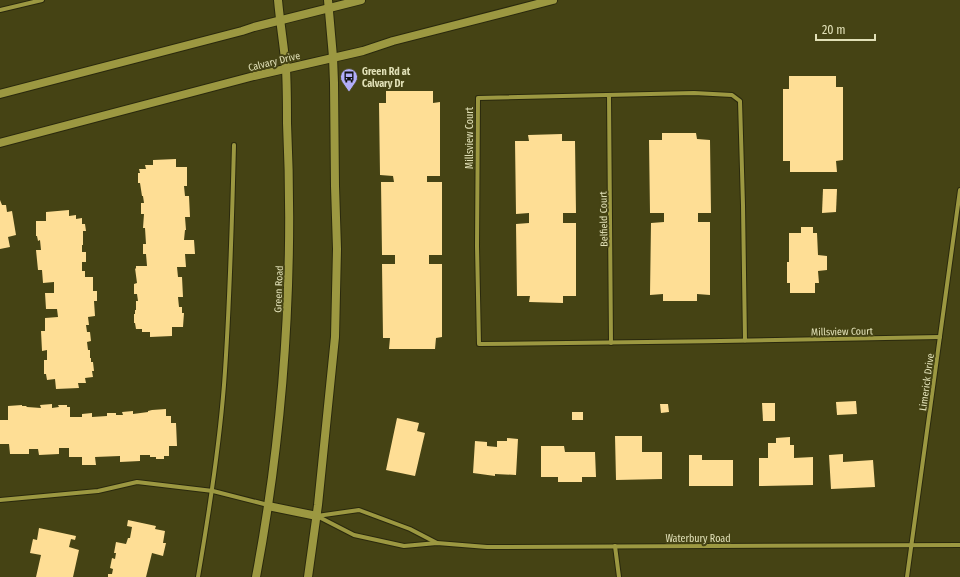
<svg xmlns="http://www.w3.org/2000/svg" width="960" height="577" font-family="'Fira Sans Condensed',sans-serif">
  <rect width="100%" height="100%" fill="#454314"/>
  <g fill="#fede95">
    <path d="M 789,76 L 836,76 L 836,87 L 843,87 L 843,160 L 836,161 L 837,172 L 790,172 L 790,161 L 783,161 L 783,89 L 789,89 Z"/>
    <path d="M 386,91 L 433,91 L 433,103 L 440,102 L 440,176 L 427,176 L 427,182 L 442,182 L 442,255 L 429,255 L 429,264 L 442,264 L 442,337 L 436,338 L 435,349 L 389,349 L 390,338 L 383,338 L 382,264 L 395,264 L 395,255 L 382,255 L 381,182 L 394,182 L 393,176 L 380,175 L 379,103 L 386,103 Z"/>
    <path d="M 662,133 L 696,133 L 697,139 L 710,140 L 711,213 L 698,213 L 698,222 L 710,222 L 710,295 L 697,294 L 697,301 L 663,301 L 663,294 L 650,295 L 651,223 L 664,222 L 664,213 L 650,213 L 649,140 L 662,140 Z"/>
    <path d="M 562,134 L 562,141 L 575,141 L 576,213 L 563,213 L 563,223 L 576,223 L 576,296 L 563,296 L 563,303 L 529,302 L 530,296 L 517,296 L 516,224 L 529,223 L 529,213 L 516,214 L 515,141 L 529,141 L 528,135 Z"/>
    <path d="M 176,159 L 176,167 L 187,167 L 187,186 L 184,186 L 185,196 L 189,196 L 190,217 L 185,217 L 186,230 L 185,230 L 184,240 L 194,240 L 195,254 L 185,254 L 186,267 L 177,267 L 178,277 L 182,277 L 183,297 L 178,297 L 179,307 L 182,307 L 182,313 L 184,313 L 183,327 L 172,327 L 172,336 L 150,337 L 150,332 L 142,332 L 142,329 L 136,329 L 135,323 L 134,323 L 134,314 L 135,314 L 135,310 L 136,310 L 136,301 L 138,301 L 137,294 L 134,294 L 134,284 L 137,283 L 135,268 L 136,269 L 136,266 L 147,266 L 146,254 L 143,254 L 143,244 L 146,244 L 145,228 L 143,228 L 144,214 L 141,214 L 141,203 L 144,203 L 143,196 L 142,196 L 140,183 L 138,183 L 138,173 L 140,173 L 139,169 L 146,169 L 145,165 L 153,165 L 153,160 Z"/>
    <path d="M 823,189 L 837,189 L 836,212 L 822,213 Z"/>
    <path d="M 0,200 L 2,205 L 6,205 L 7,212 L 12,211 L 16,235 L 8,237 L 10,247 L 0,249 Z"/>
    <path d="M 69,210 L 69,216 L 76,215 L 76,219 L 82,218 L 82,224 L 85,224 L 86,231 L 83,231 L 83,245 L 82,245 L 82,252 L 86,252 L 86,262 L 82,262 L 82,271 L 85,271 L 85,277 L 93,277 L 93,291 L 97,291 L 97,301 L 94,301 L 95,316 L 88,317 L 89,325 L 86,325 L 87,332 L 90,332 L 91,341 L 87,342 L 88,350 L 90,350 L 90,358 L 91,358 L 91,362 L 93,362 L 94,371 L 92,371 L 93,377 L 85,378 L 86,383 L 78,383 L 79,388 L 56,389 L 55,379 L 47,380 L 46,374 L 44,374 L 44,360 L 47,360 L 47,350 L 42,351 L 41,331 L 45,331 L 45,318 L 58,317 L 57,309 L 46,309 L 45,293 L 54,293 L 54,282 L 43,283 L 42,270 L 38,270 L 36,250 L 41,250 L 40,240 L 38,241 L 37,236 L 36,236 L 36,221 L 46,221 L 46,212 Z"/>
    <path d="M 801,227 L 813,227 L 813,233 L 817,233 L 818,255 L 827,256 L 827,270 L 818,271 L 819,283 L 815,283 L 815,293 L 790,293 L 790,283 L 787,283 L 787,262 L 789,262 L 789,233 L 801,233 Z"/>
    <path d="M 856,401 L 857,414 L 837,415 L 836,402 Z"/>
    <path d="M 762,403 L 775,403 L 775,421 L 763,421 Z"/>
    <path d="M 52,404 L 52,408 L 59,407 L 58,405 L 67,405 L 67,407 L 70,407 L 70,417 L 82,417 L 82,414 L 92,413 L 92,417 L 107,416 L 107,413 L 116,413 L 116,415 L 123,415 L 122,412 L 133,411 L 133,414 L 148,412 L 148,411 L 152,410 L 166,409 L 166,416 L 171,416 L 171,423 L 176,423 L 177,446 L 169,446 L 169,456 L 164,456 L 164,459 L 156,459 L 156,457 L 150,457 L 150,455 L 140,455 L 140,461 L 120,462 L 120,456 L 95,457 L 96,465 L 82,465 L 82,457 L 69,457 L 69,448 L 59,448 L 59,454 L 39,455 L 38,449 L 29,449 L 29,454 L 10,454 L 9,444 L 0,444 L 0,420 L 8,420 L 8,406 L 22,405 L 22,406 L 26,406 L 27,407 L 41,408 L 40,405 Z"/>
    <path d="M 660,404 L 668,404 L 669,412 L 661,413 Z"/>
    <rect x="572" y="412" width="11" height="8"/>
    <path d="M 397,418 L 419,423 L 417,431 L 425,433 L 415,476 L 386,470 Z"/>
    <path d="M 615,436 L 642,436 L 642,452 L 662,452 L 662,479 L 616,480 Z"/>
    <path d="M 790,437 L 790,445 L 794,445 L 794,458 L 813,457 L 813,485 L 759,486 L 759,458 L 768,458 L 768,443 L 776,443 L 776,438 Z"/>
    <path d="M 507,438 L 518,439 L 516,475 L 495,474 L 495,476 L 473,473 L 475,441 L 487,442 L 487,446 L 497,447 L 497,441 L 507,441 Z"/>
    <path d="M 541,446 L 564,446 L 565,452 L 595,452 L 596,477 L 582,477 L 582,482 L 558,482 L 558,477 L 541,477 Z"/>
    <path d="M 843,454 L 843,462 L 873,460 L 875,487 L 831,489 L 829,455 Z"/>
    <path d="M 689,455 L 702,455 L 702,460 L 733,460 L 733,486 L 689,486 Z"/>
    <path d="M 128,520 L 156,526 L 155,529 L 165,531 L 163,543 L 166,543 L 163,556 L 152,553 L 146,577 L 108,577 L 108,574 L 112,574 L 113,569 L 110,568 L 112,558 L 115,559 L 116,553 L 114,553 L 116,542 L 126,544 L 128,538 L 130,538 L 132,527 L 127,526 Z"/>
    <path d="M 39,528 L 76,536 L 75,540 L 71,539 L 69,547 L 79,550 L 73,577 L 36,577 L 41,555 L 30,553 L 33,539 L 37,540 Z"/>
  </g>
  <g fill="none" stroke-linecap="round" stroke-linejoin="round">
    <g stroke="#2a290d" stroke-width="6">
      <g id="street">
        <path d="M 0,10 L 42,0"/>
        <path d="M 609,95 L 611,343"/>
        <path d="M 745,341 L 743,205 L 740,101 L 732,95 L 694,93 L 478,98 L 477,246 L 479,344 C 633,343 786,340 940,337"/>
        <path d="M 0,500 L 98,491 L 137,482 L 213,491 L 268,505"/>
        <path d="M 317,516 L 354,535 L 404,546 L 437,543 L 487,547 L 960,545"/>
        <path d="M 317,516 L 359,510 L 410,529 L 437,543"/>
        <path d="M 615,546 L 619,577"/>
        <path d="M 198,577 C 209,513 219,449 224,385 C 230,305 232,225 234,145"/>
        <path d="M 907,577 L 960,190"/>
      </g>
    </g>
    <g stroke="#2a290d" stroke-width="10">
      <g id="secondary">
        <path d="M 0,94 L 242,31 L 254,27 L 361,0"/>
        <path d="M 0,143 L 254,76 L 363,51 L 393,41 L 553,0"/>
        <path d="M 268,506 L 317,516"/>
        <path d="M 256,577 C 284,428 294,275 287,123 C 287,105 287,87 286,69 C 284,46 280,23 278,0"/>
        <path d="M 308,577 L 318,505 L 335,337 L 337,249 L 335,186 L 334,83 L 333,57 L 328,0"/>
      </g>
    </g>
    <use href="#street" stroke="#9c9841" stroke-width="4"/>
    <use href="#secondary" stroke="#9c9841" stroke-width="8"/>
  </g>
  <defs>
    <g id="bus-pin" transform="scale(0.9)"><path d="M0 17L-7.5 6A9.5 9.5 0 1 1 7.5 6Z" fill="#b2adf9" stroke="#454314"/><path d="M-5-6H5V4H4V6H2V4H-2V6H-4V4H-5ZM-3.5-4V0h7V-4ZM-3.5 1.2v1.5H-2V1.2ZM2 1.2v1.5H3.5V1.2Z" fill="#111"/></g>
  </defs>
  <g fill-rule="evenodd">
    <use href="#bus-pin" x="349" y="77"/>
  </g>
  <g text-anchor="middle" stroke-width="4" stroke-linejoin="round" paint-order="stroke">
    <g font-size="10" fill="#e1e0b7" stroke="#454314">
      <text transform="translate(274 61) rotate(-14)" y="4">Calvary Drive</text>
      <text transform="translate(469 138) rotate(-90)" y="4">Millsview Court</text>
      <text transform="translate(603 219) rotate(-91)" y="4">Belfield Court</text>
      <text transform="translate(278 289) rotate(-88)" y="4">Green Road</text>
      <text transform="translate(842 331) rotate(-1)" y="4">Millsview Court</text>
      <text transform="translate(926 382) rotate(-82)" y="4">Limerick Drive</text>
      <text x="698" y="542">Waterbury Road</text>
    </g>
    <g font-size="10" font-weight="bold" fill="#e1e0b7" stroke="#454314" text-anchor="start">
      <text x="362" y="75">Green Rd at<tspan x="362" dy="12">Calvary Dr</tspan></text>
    </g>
  </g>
  <path d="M816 34v6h59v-6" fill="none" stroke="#e1e0b7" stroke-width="2"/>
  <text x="822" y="34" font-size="12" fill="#e1e0b7" stroke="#454314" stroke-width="3" paint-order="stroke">20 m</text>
</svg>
